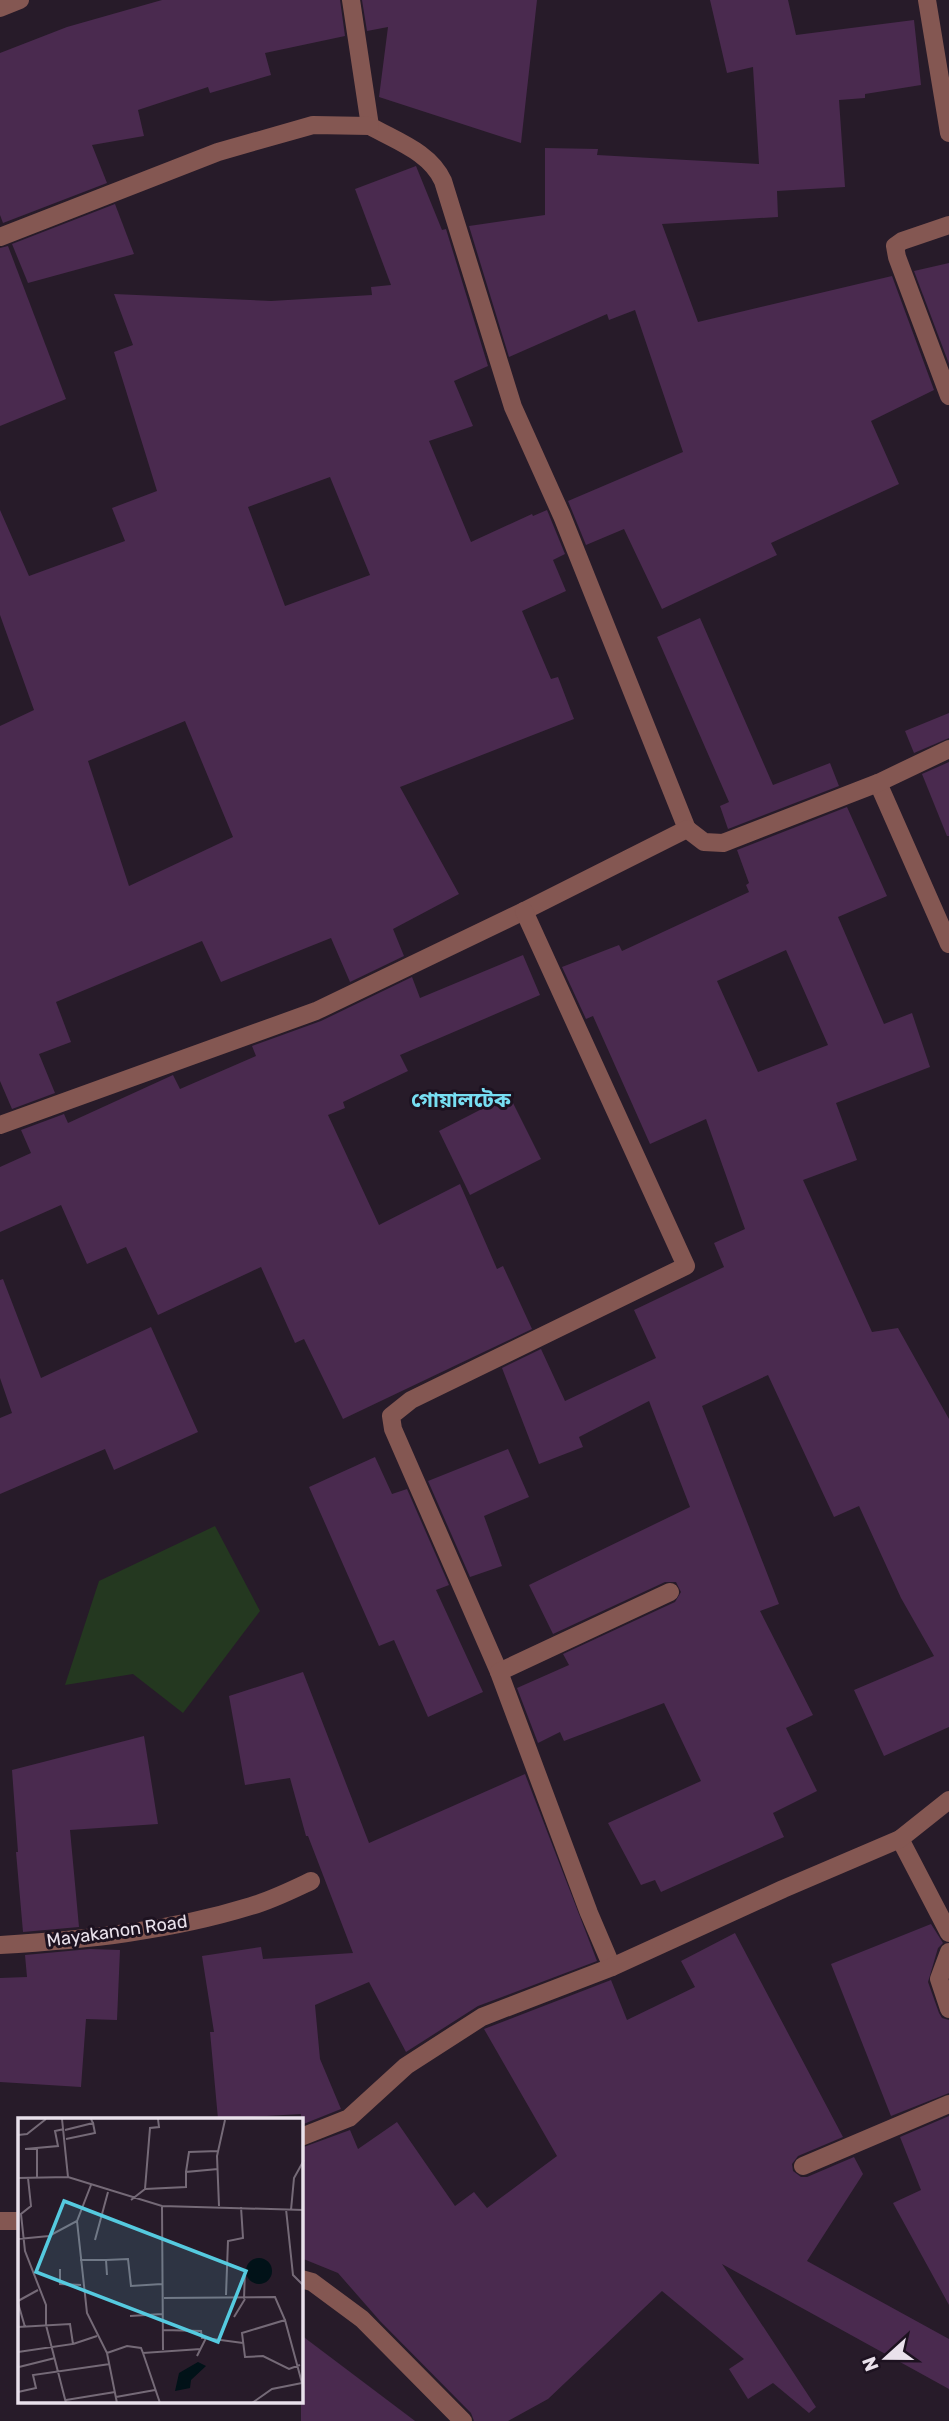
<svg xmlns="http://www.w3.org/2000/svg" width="949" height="2421" font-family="Rubik,'Noto Sans Bengali',sans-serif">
  <rect width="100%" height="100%" fill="#271b29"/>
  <path fill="#243820" d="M 215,1526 L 260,1611 L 183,1713 L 133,1674 L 65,1685 L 99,1581 Z"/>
  <g fill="#4a2a4f" fill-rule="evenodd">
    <path d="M 162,0 L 340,0 L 345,36 L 265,53 L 271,75 L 210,93 L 208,87 L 138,110 L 144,136 L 92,145 L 107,183 L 3,223 L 0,215 L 0,53 L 67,27 Z"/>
    <path d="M 362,0 L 537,0 L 521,143 L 379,97 L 388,27 L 367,31 Z"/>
    <path d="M 710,0 L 788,0 L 796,35 L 914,20 L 921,85 L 865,94 L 865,98 L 839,100 L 845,187 L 777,191 L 778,217 L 662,224 L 698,322 L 892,276 L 934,390 L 871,421 L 899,484 L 771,543 L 777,555 L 662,609 L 624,529 L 586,545 L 568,501 L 683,452 L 635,310 L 609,320 L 607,314 L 509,357 L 469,226 L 545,215 L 545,148 L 598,149 L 597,155 L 759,164 L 753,67 L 727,73 Z"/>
    <path d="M 416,166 L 442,230 L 446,229 L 488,366 L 454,381 L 473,426 L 429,441 L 471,542 L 532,514 L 533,516 L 547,510 L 565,554 L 553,560 L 566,591 L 522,611 L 551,679 L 558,677 L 574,719 L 400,787 L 459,894 L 393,929 L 404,956 L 350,982 L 331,938 L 221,982 L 202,941 L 56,1002 L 71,1042 L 39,1054 L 55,1093 L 12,1109 L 0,1081 L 0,726 L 34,710 L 0,615 L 0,510 L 29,576 L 125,541 L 112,508 L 157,491 L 114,352 L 133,345 L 114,294 L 271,301 L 372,295 L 371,287 L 391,285 L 355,189 ZM 330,477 L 370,575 L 285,606 L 248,507 ZM 185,721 L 233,837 L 129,886 L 88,761 Z"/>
    <path d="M 115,204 L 134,254 L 28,283 L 12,244 Z"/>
    <path d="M 8,246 L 66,399 L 0,426 L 0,248 Z"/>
    <path d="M 949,263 L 949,364 L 914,271 Z"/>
    <path d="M 700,618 L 773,785 L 830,763 L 839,786 L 728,829 L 720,806 L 729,802 L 657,637 Z"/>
    <path d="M 949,713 L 949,738 L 914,753 L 905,731 Z"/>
    <path d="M 949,762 L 949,836 L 947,836 L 922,774 Z"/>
    <path d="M 847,807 L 887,896 L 838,917 L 884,1024 L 912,1013 L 930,1067 L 836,1103 L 857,1160 L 803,1180 L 872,1332 L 898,1328 L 949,1419 L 949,1727 L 884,1756 L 854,1690 L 934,1656 L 901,1598 L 859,1506 L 834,1517 L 768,1375 L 702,1406 L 779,1604 L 760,1611 L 813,1715 L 786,1728 L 817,1791 L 773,1813 L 784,1837 L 661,1892 L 655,1880 L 641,1885 L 608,1823 L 701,1781 L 664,1703 L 564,1741 L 560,1732 L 538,1743 L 517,1688 L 569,1665 L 563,1654 L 675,1602 L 681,1592 L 676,1582 L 665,1582 L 553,1634 L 529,1585 L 690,1507 L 649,1401 L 579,1437 L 583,1447 L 539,1464 L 502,1368 L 541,1349 L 565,1401 L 656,1358 L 634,1310 L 724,1267 L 714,1243 L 745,1229 L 706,1119 L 650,1144 L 593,1016 L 586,1019 L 562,967 L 619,945 L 622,951 L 749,892 L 746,885 L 749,883 L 737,850 ZM 786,950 L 828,1045 L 758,1072 L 717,981 Z"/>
    <path d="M 523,955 L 540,995 L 400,1055 L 408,1071 L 343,1102 L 345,1108 L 328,1115 L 379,1225 L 460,1184 L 497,1269 L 503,1266 L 532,1329 L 343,1419 L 304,1339 L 295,1343 L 261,1267 L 158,1315 L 126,1247 L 87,1264 L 61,1205 L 0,1232 L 0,1167 L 31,1153 L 21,1130 L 64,1114 L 68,1123 L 173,1075 L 180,1089 L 256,1056 L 252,1046 L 321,1021 L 412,977 L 420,998 Z"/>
    <path d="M 509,1095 L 541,1159 L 470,1195 L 439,1131 Z"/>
    <path d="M 3,1279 L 41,1378 L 151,1327 L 198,1432 L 114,1470 L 105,1449 L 0,1494 L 0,1418 L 12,1413 L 0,1378 L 0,1280 Z"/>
    <path d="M 508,1449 L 529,1497 L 484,1516 L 502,1566 L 470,1577 L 428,1481 Z"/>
    <path d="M 375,1457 L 392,1494 L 407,1489 L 449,1585 L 436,1590 L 483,1692 L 428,1717 L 394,1640 L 379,1646 L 309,1487 Z"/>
    <path d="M 303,1672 L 369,1843 L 525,1774 L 597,1961 L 478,2006 L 406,2052 L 369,1982 L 315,2005 L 320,2059 L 341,2109 L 301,2125 L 301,2114 L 218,2119 L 210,2032 L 214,2032 L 202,1956 L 261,1947 L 263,1959 L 353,1953 L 308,1836 L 306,1836 L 290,1778 L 245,1785 L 229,1696 Z"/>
    <path d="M 144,1736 L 158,1824 L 70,1830 L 79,1927 L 23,1932 L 16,1852 L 18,1852 L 12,1770 Z"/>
    <path d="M 931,1924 L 943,1943 L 938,1948 L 928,1982 L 939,2013 L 942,2018 L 949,2020 L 949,2093 L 891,2116 L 831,1964 Z"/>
    <path d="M 735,1933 L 843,2137 L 798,2156 L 792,2164 L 793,2171 L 801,2177 L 807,2177 L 854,2157 L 863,2174 L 807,2261 L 949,2339 L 949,2389 L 722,2264 L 816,2407 L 809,2413 L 773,2383 L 748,2399 L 729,2369 L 744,2359 L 662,2291 L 548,2399 L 508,2421 L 474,2421 L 471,2413 L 380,2321 L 338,2273 L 301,2258 L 301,2148 L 350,2130 L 358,2149 L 397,2122 L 455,2206 L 474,2192 L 487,2208 L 557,2156 L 484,2029 L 611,1980 L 627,2020 L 695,1987 L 681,1961 Z"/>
    <path d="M 90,1949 L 120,1950 L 117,2020 L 86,2019 L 81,2087 L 0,2082 L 0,1978 L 27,1977 L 25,1955 Z"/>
    <path d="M 949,2116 L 949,2305 L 893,2203 L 921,2190 L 900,2137 Z"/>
    <path d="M 301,2335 L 415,2421 L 301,2421 Z"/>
  </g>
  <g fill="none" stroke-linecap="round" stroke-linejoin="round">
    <g stroke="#845752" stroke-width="18">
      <path d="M 351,0 L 370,126 C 396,141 430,152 443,181 L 513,407 L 562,516 L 687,829"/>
      <path d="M 927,0 L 949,133"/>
      <path d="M 0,8 L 20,0"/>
      <path d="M 949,225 L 902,241 L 895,246 L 897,257 L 949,396"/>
      <path d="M 0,237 L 218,152 L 313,125 L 370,126"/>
      <path d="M 878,783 L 949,944"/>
      <path d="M 0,1125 L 316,1011 L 524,911 L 687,829 L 704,842 L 723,843 L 878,783 L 949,749"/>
      <path d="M 499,1672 L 393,1429 L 391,1416 L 411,1400 L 686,1266 L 524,911"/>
      <path d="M 900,1839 L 949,1933"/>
      <path d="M 0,1945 C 85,1940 170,1931 251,1906 C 272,1900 292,1890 311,1881"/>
      <path d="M 949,1952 L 939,1979 L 949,2009"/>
      <path d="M 612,1967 L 589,1913 L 499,1672 L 670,1592"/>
      <path d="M 301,2137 L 349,2118 L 406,2066 L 482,2017 L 612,1967 L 783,1889 L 900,1839 L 949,1800"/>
      <path d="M 803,2166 L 949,2104"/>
      <path d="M 0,2221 L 19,2221"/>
      <path d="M 301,2279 L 312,2282 L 362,2319 L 463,2421"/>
    </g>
  </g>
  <g text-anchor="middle" stroke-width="6" stroke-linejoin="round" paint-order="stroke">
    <g font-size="18" fill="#e9e1eb" stroke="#1d1220">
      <text transform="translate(117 1931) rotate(-8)" y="6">Mayakanon Road</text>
    </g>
    <g font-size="21" font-weight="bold" fill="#77def2" stroke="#1d1220">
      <text x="461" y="1107">গোয়ালটেক</text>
    </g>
  </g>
  <g transform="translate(18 2118)">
    <rect width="285" height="285" fill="#271b29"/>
    <path d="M228 153a13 13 0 1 1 26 0a13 13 0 1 1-26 0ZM 180,244 L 188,248 L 173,262 L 172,270 L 157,273 L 161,255 Z" fill="#011218"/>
    <path fill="none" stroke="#756a77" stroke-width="2" d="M 44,1 L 50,59M 47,12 L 75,5 L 73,1M 0,17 L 9,16 L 28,1M 48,21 L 77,15 L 75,5M 19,30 L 19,59M 7,31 L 40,28 L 37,13 L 46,11M 168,54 L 171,34 L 200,33M 0,60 L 50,59 L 144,88 L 286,92M 10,60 L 13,88 L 3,96 L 7,133 L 28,187 L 28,207 L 48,285M 127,71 L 168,69 L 168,54 L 200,51M 113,82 L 127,71 L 132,10 L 141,9 L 140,1M 144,88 L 145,232M 201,88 L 199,38 L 207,2M 268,91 L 275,157 L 286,168M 273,92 L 276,60 L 286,42M 59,103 L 69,195 L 89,235 L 99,285M 0,121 L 31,118 L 59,103 L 73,67M 77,122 L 90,74M 62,142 L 88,142 L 89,157M 88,142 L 110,141 L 113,168 L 144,166M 42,151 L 42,166 L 63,167M 208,177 L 210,123 L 225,120 L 223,89M 146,180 L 257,179 L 267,202 L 224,215 L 227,239 L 245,238 L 271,251 L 282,247M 226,181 L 227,152M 0,183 L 20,172M 0,185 L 7,209M 112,198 L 144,196M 216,199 L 227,181M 267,202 L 284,265M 0,209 L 52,206 L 55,226 L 0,234M 145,212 L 183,213 L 184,220 L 188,220M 55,226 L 79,218M 89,235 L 109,228 L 123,230 L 125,235 L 183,231M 125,235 L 142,285M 179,238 L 188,220 L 225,225M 1,249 L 37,240M 0,274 L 18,270 L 15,257 L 92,246M 98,279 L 137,272M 48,282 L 97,274M 234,285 L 254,271 L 284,265"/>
    <path fill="#55cadf" fill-opacity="0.15" stroke="#55cadf" stroke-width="3.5" d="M 46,83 L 228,153 L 200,224 L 18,154 Z"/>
    <rect width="285" height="285" fill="none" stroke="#e9e1eb" stroke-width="3.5"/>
  </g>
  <g transform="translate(886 2358) rotate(249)" stroke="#1d1220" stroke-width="5" paint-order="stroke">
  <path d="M0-5L12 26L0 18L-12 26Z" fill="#e9e1eb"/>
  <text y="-10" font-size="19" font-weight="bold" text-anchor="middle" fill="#e9e1eb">N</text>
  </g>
</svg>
